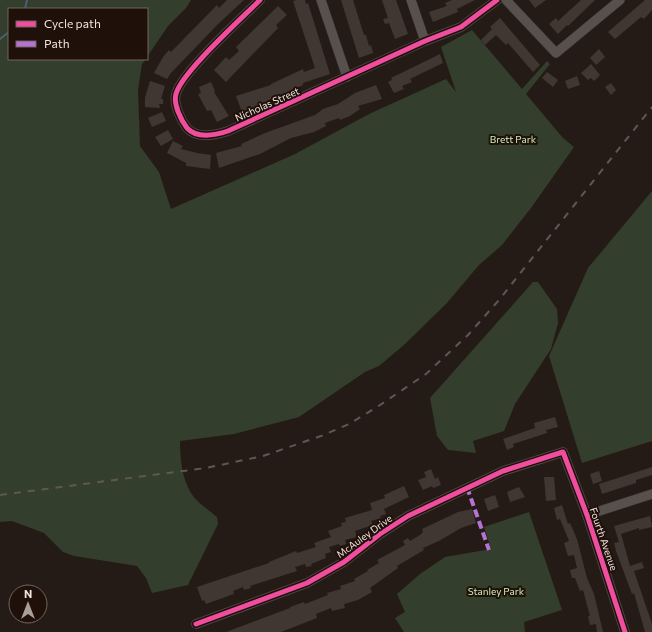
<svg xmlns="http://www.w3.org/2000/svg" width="652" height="632" font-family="Commissioner,sans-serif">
  <rect width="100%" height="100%" fill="#241b17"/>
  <g fill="#333e2c">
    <path d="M 0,0 L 191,0 L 186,8 L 168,26 L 147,57 L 147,9 L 9,9 L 9,59 L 146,59 L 142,64 L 138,90 L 140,146 L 159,172 L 171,209 L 295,154 L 369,114 L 446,79 L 456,92 L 441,47 L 472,30 L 522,89 L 547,61 L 550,64 L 526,94 L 563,138 L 574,147 L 531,208 L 502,245 L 479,265 L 446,304 L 405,344 L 379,366 L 365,372 L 299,417 L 234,434 L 180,441 C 180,459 182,481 193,496 C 199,504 209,510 217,517 L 218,524 L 188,585 L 152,593 L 146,578 L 137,566 L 74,556 L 63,552 L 44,533 L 12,521 L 0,522 Z"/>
    <path d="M 652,191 L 652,441 L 582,463 L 549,356 L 588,268 Z"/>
    <path d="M 533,282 L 538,282 L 557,309 L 558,323 L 551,349 L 515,404 L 504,431 L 473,441 L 476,453 L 448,450 L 437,436 L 430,398 Z"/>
    <path d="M 529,512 L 562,610 L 524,622 L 525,632 L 404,632 L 395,618 L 405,612 L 397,594 L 420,574 L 445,557 L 491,549 L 484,527 Z"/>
  </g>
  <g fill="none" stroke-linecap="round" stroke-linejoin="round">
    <g stroke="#495f75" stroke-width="2">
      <path d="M 25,9 L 27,0"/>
      <path d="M 0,39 L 9,32"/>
    </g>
  </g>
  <g fill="#403632">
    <path d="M 227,0 L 244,0 L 218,24 L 171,73 L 167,79 L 154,73 L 163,57 L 169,50 L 171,52 L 217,5 L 219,8 Z"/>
    <path d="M 296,0 L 305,0 L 306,4 L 308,3 L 330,74 L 303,83 L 303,85 L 269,100 L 270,101 L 242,112 L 236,96 L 271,85 L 271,84 L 303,69 L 304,72 L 315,68 L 293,1 Z"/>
    <path d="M 341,0 L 353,0 L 364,35 L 366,35 L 369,46 L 371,45 L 373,53 L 359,58 Z"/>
    <path d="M 382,0 L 396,0 L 408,34 L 395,39 L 389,23 L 385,24 L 383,19 L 388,18 Z"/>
    <path d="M 452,0 L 475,0 L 457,9 L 458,12 L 433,22 L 429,12 L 447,6 L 445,3 Z"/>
    <path d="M 529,0 L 546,0 L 535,8 Z"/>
    <path d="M 581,0 L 595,0 L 568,26 L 567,25 L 558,34 L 549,24 L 556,18 L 558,21 Z"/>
    <path d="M 645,0 L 652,0 L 652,10 L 644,19 L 641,17 L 615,39 L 608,32 Z"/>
    <path d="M 278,6 L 287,15 L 276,25 L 278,28 L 226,82 L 214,70 L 226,57 L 229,60 L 239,51 L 236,47 Z"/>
    <path d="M 500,18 L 540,65 L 533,72 L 508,43 L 506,45 L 496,35 L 485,45 L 481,40 L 492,29 L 490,27 Z"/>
    <path d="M 599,49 L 605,57 L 596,65 L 590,58 Z"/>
    <path d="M 440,54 L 443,63 L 410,79 L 412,82 L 402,86 L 404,89 L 394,93 L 388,82 L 392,80 L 391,78 Z"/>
    <path d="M 591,64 L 600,75 L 594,81 L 591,78 L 588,80 L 581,73 Z"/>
    <path d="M 547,72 L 558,80 L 553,87 L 542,78 Z"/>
    <path d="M 577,76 L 580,85 L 568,89 L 565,81 Z"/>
    <path d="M 150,81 L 165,86 L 161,99 L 163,99 L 163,104 L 159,104 L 160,108 L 145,107 L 145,98 Z"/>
    <path d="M 211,82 L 215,91 L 214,92 L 229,116 L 217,122 L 211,110 L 207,111 L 198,94 L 201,93 L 199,87 Z"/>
    <path d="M 611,83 L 616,90 L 611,95 L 605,87 Z"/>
    <path d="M 376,85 L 382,99 L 358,106 L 360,109 L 350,116 L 340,120 L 339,118 L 325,123 L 326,126 L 314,132 L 291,138 L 260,154 L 219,168 L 216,153 L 242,146 L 241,144 L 265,133 L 315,115 L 323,109 L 338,104 L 355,93 Z"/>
    <path d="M 162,112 L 166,121 L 152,127 L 148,118 Z"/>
    <path d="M 168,130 L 173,139 L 161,146 L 155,137 Z"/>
    <path d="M 173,141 L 183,146 L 181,149 L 197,153 L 211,155 L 210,169 L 186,166 L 186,163 L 167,153 Z"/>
    <path d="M 555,417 L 558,427 L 546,430 L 547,433 L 513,444 L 514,447 L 507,450 L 503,439 L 535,428 L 534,423 Z"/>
    <path d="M 652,467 L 652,475 L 636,480 L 636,483 L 602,494 L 599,484 Z"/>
    <path d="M 431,469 L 435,479 L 438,477 L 441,485 L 433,488 L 432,486 L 423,490 L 418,480 L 426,477 L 424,472 Z"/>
    <path d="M 599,471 L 602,481 L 593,484 L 590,474 Z"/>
    <path d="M 544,477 L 554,477 L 556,500 L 546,501 Z"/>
    <path d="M 404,486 L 409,497 L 384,509 L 386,514 L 380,516 L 381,518 L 371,521 L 373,525 L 355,531 L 357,537 L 345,540 L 346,544 L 340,546 L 339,544 L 329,547 L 331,552 L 325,554 L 326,558 L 311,564 L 312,566 L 306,567 L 305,564 L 295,567 L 297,571 L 250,586 L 251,588 L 244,590 L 243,587 L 233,591 L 234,594 L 206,604 L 204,600 L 202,601 L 197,587 L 269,563 L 269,562 L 296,551 L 297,553 L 316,547 L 314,543 L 331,537 L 328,531 L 342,526 L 341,523 L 346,522 L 345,518 L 372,510 L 370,503 L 385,498 L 384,495 Z"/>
    <path d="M 519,487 L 525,497 L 510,502 L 507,492 Z"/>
    <path d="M 495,495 L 499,507 L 488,511 L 484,499 Z"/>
    <path d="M 562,505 L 568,524 L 570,523 L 577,539 L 587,578 L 594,594 L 603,632 L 597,632 L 596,624 L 590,625 L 588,616 L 590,616 L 583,590 L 580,591 L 575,578 L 572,578 L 570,570 L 577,568 L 574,555 L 568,556 L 564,543 L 569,541 L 560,519 L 557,520 L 554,508 Z"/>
    <path d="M 472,509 L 476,523 L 461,528 L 439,541 L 423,548 L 424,550 L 397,566 L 398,568 L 370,588 L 372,592 L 358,600 L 344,604 L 345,608 L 332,611 L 331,608 L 316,614 L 317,618 L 281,632 L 226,632 L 290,608 L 290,607 L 304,602 L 305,604 L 328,595 L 327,593 L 341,589 L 340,586 L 355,581 L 354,579 L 368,571 L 367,570 L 379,563 L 377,560 L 405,545 L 403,541 L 408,538 L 410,541 L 420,535 L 423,532 L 422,529 L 458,512 Z"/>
    <path d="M 650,516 L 652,527 L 639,530 L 639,528 L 621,534 L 630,566 L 642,562 L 644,568 L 634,571 L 652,624 L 652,632 L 645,632 L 634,593 L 632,594 L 616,551 L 614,543 L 619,542 L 614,526 Z"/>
  </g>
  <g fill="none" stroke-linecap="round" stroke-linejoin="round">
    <g stroke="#3e3734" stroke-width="10">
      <g id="minor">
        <path d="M 260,0 C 242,18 181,73 176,94 C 173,104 181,120 187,128 C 197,139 216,135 228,131 L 425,41 L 461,27 L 497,0"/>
        <path d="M 321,0 L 347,77"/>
        <path d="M 411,0 L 425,41"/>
        <path d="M 506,0 L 556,53 L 620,0"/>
        <path d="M 587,515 L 652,494"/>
        <path d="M 196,624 L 307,583 L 344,562 L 380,534 L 408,516 L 503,471 L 563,452 L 587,515 L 625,632"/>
      </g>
    </g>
    <use href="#minor" stroke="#57504d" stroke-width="9"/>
    <path stroke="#605754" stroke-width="2" stroke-dasharray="7 7" stroke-linecap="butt" d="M 0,495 L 206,468 L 263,456 L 321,436 L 349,424 L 377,407 L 426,374 L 468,335 L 499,300 L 652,107"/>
    <path stroke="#b673d3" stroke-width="4" stroke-dasharray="8 4" stroke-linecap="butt" d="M 467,487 L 489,550"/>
    <g stroke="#1f1009" stroke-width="8">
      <g id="cycleway">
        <path d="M 260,0 C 242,18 181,73 176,94 C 173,104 181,120 187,128 C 197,139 216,135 228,131 L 425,41 L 461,27 L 497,0"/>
        <path d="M 196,624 L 307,583 L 344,562 L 380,534 L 408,516 L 503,471 L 563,452 L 587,515 L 625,632"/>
      </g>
    </g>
    <use href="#cycleway" stroke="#ef4d9e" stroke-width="5"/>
  </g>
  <g text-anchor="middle" stroke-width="4" stroke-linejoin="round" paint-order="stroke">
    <g font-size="10" fill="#f0e4df" stroke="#1f1009">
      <text transform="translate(267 104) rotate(-24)" y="4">Nicholas Street</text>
      <text transform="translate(364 536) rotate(-36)" y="4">McAuley Drive</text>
      <text transform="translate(604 539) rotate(71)" y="4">Fourth Avenue</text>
    </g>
    <g font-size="10" fill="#cbefbb" stroke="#1f1009">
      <text x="513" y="143">Brett Park</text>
      <text x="496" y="595">Stanley Park</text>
    </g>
  </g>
  <rect x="8" y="8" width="140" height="52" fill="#1f1009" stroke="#73655f"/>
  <rect x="16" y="21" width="20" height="6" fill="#ef4d9e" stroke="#73655f"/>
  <text x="44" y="28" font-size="12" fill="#f0e4df">Cycle path</text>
  <rect x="16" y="41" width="20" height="6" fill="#b673d3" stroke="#73655f"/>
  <text x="44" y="48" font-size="12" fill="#f0e4df">Path</text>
  <g transform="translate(28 604)"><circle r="19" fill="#1f1009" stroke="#73655f"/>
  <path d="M0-3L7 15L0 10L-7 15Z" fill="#a99e99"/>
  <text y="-6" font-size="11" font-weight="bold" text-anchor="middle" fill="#f0e4df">N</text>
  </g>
</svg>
